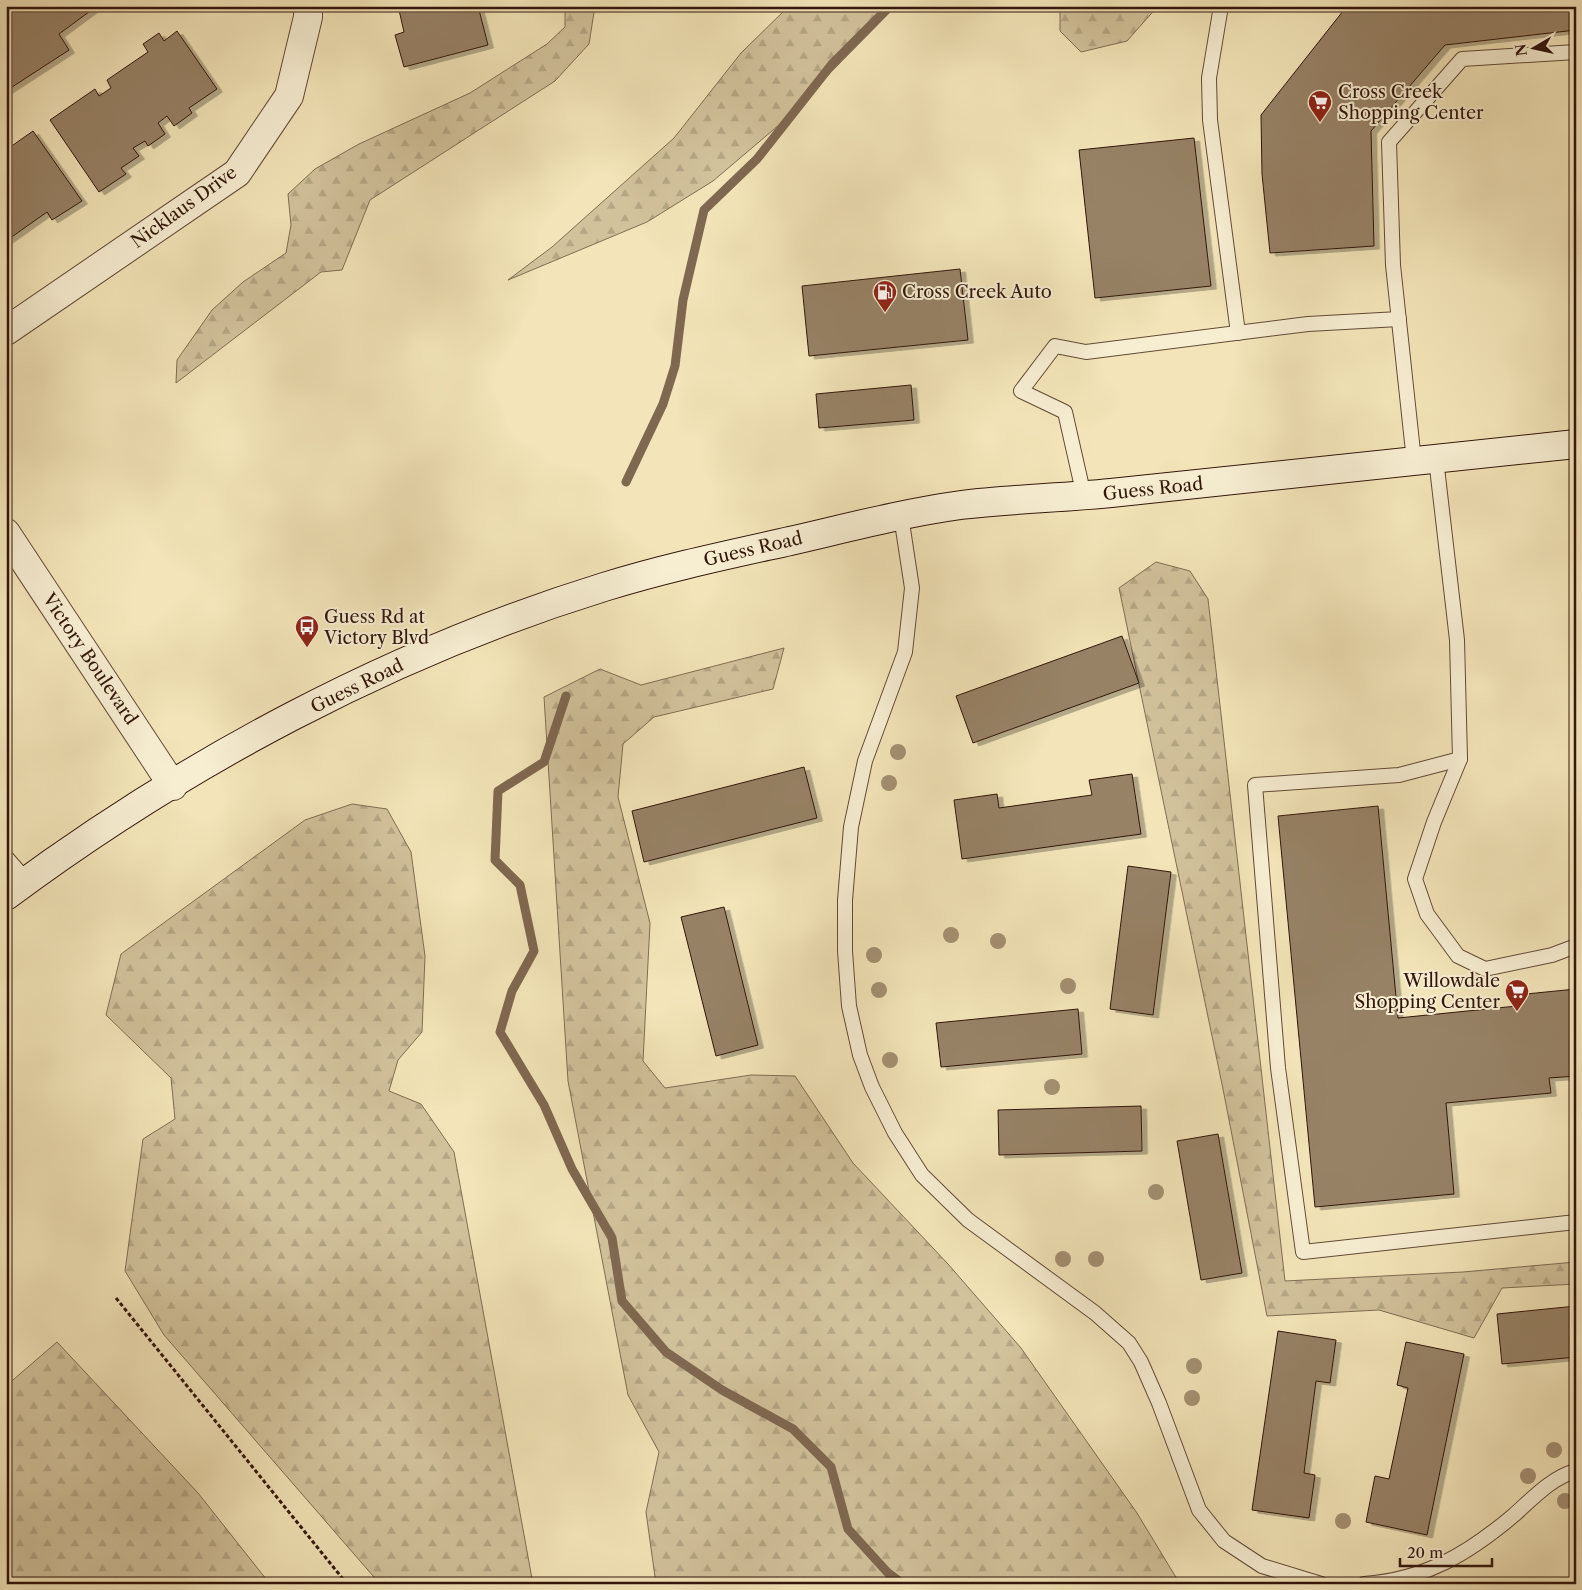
<svg xmlns="http://www.w3.org/2000/svg" width="1582" height="1590" font-family="'Libre Caslon Text',serif">
  <defs>
    <pattern id="forest-firs" width="22" height="20" patternUnits="userSpaceOnUse" patternTransform="scale(1.25)"><rect width="22" height="20" fill="#d2c29c"/><path d="M5 1l3.5 6h-7zM16 11l3.5 6h-7z" fill="#b5a685"/></pattern>
    <filter id="shadow"><feDropShadow dx="5.5" dy="3" stdDeviation="0" flood-color="#0004"/></filter>
  </defs>
  <rect width="100%" height="100%" fill="#f3e5b9"/>
  <filter id="stains"><feTurbulence type="fractalNoise" baseFrequency=".004" numOctaves="4"/><feColorMatrix values="0 0 0 0 .2 0 0 0 0 .09 0 0 0 0 .02 0 0 0 .5 -.17"/></filter>
  <radialGradient id="worn" r=".72"><stop offset=".6" stop-color="#630" stop-opacity="0"/><stop offset="1" stop-color="#630" stop-opacity=".3"/></radialGradient>
  <g fill="url(#forest-firs)" stroke="#826c54">
    <path d="M 565,6 L 595,6 L 589,44 L 555,81 L 370,200 L 342,270 L 321,272 L 176,383 L 177,360 L 212,310 L 243,282 L 286,253 L 291,225 L 288,194 L 315,169 L 359,144 L 470,93 L 547,44 L 565,27 Z"/>
    <path d="M 789,6 L 896,6 L 779,125 L 713,181 L 647,222 L 508,280 L 552,247 L 674,138 L 741,53 Z"/>
    <path d="M 1060,6 L 1158,6 L 1127,41 L 1081,52 L 1060,31 Z"/>
    <path d="M 1156,562 L 1190,571 L 1208,599 L 1285,1281 L 1463,1272 L 1576,1262 L 1576,1284 L 1502,1288 L 1474,1338 L 1379,1310 L 1267,1316 L 1223,1089 L 1119,588 Z"/>
    <path d="M 784,648 L 773,689 L 654,717 L 623,744 L 618,797 L 650,923 L 643,1061 L 665,1088 L 751,1075 L 795,1076 L 853,1163 L 948,1264 L 1021,1348 L 1137,1513 L 1180,1584 L 656,1584 L 646,1512 L 659,1452 L 628,1395 L 568,1081 L 544,697 L 600,669 L 641,685 Z"/>
    <path d="M 352,804 L 387,809 L 411,852 L 425,956 L 422,1032 L 398,1060 L 389,1091 L 421,1104 L 454,1152 L 533,1584 L 380,1584 L 164,1335 L 125,1271 L 143,1139 L 175,1119 L 171,1078 L 106,1015 L 121,954 L 305,820 Z"/>
    <path d="M 57,1342 L 198,1493 L 270,1584 L 6,1584 L 6,1386 Z"/>
  </g>
  <g fill="none" stroke-linecap="round" stroke-linejoin="round">
    <g stroke="#7f6850" stroke-width="9">
      <path d="M 626,482 L 663,404 L 675,366 L 683,300 L 704,210 L 757,159 L 832,64 L 890,6"/>
      <path d="M 566,696 L 544,762 L 498,791 L 495,860 L 520,885 L 534,951 L 512,991 L 500,1032 L 544,1105 L 572,1169 L 612,1238 L 622,1301 L 666,1352 L 722,1390 L 793,1429 L 831,1467 L 848,1529 L 888,1573 L 903,1584"/>
    </g>
  </g>
  <g fill="#978266" stroke="#33160c" filter="url(#shadow)">
    <path d="M 6,6 L 97,6 L 59,34 L 69,50 L 6,91 Z"/>
    <path d="M 401,6 L 478,6 L 488,45 L 404,67 L 395,35 L 404,32 L 399,10 L 402,10 Z"/>
    <path d="M 1347,6 L 1576,6 L 1576,30 L 1445,45 L 1371,131 L 1374,246 L 1270,253 L 1262,174 L 1261,115 Z"/>
    <path d="M 177,31 L 217,89 L 189,108 L 192,113 L 174,126 L 167,116 L 158,123 L 165,134 L 148,146 L 145,141 L 133,148 L 139,156 L 121,168 L 126,174 L 99,192 L 50,120 L 95,89 L 99,96 L 111,88 L 107,80 L 148,52 L 143,44 L 159,33 L 164,41 Z"/>
    <path d="M 33,131 L 82,201 L 52,220 L 47,212 L 6,241 L 6,150 Z"/>
    <path d="M 1194,138 L 1211,286 L 1095,298 L 1079,150 Z"/>
    <path d="M 960,269 L 968,340 L 809,356 L 802,286 Z"/>
    <path d="M 911,385 L 914,420 L 819,428 L 816,394 Z"/>
    <path d="M 1122,636 L 1139,683 L 973,743 L 956,696 Z"/>
    <path d="M 804,767 L 817,818 L 644,862 L 632,811 Z"/>
    <path d="M 1132,774 L 1141,834 L 962,859 L 954,800 L 997,794 L 999,808 L 1092,795 L 1089,780 Z"/>
    <path d="M 1378,806 L 1398,1018 L 1517,1006 L 1516,995 L 1576,989 L 1576,1076 L 1549,1078 L 1551,1093 L 1446,1103 L 1454,1194 L 1315,1207 L 1278,816 Z"/>
    <path d="M 1128,866 L 1171,872 L 1153,1015 L 1110,1009 Z"/>
    <path d="M 724,907 L 758,1045 L 716,1056 L 681,917 Z"/>
    <path d="M 1078,1009 L 1082,1054 L 941,1067 L 936,1023 Z"/>
    <path d="M 1141,1106 L 1142,1151 L 999,1155 L 998,1110 Z"/>
    <path d="M 1218,1134 L 1242,1273 L 1201,1280 L 1177,1141 Z"/>
    <path d="M 1576,1306 L 1576,1357 L 1502,1364 L 1497,1314 Z"/>
    <path d="M 1278,1331 L 1336,1340 L 1330,1383 L 1316,1381 L 1304,1473 L 1315,1475 L 1309,1518 L 1252,1510 Z"/>
    <path d="M 1406,1342 L 1464,1354 L 1427,1535 L 1366,1522 L 1375,1476 L 1389,1479 L 1408,1388 L 1397,1385 Z"/>
  </g>
  <g fill="none" stroke-linecap="round" stroke-linejoin="round">
    <g stroke="#634a37" stroke-width="16">
      <g id="lane">
        <path d="M 1221,6 L 1209,78 L 1210,120 L 1238,333"/>
        <path d="M 1436,459 L 1457,640 L 1460,759 L 1434,822 L 1415,879 L 1427,914 L 1458,956 L 1485,969 L 1552,955 L 1576,946"/>
        <path d="M 1414,461 L 1393,265 L 1389,142 L 1462,59 L 1576,52"/>
        <path d="M 1084,496 L 1065,412 L 1021,391 L 1055,346 L 1086,352 L 1308,324 L 1399,319"/>
        <path d="M 901,516 L 912,588 L 905,652 L 865,761 L 851,827 L 845,900 L 845,951 L 849,1006 L 860,1055 L 872,1087 L 895,1133 L 922,1175 L 968,1220 L 1095,1313 L 1129,1343 L 1141,1362 L 1159,1403 L 1199,1510 L 1224,1541 L 1262,1566 L 1321,1584"/>
        <path d="M 1460,759 L 1399,775 L 1255,785 L 1278,1068 L 1303,1252 L 1576,1222"/>
        <path d="M 6,857 L 27,881"/>
        <path d="M 1364,1584 C 1425,1580 1469,1553 1514,1515 C 1532,1499 1552,1477 1576,1471"/>
      </g>
    </g>
    <g stroke="#634a37" stroke-width="30">
      <g id="street">
        <path d="M 6,331 L 237,173 L 289,96 L 308,17 L 308,6"/>
        <path d="M 6,533 L 173,786"/>
      </g>
    </g>
    <g stroke="#33160c" stroke-width="30">
      <path id="secondary" d="M 6,896 C 185,763 390,653 604,587 C 665,568 727,555 790,541 C 847,528 903,513 961,505 C 1011,499 1061,498 1111,493 C 1266,477 1421,461 1576,444"/>
    </g>
    <path stroke="#33160c" stroke-width="3" stroke-dasharray="4 2.5" stroke-linecap="butt" d="M 116,1298 L 347,1584"/>
    <use href="#lane" stroke="#f7eed2" stroke-width="14"/>
    <use href="#street" stroke="#f7eed2" stroke-width="28"/>
    <use href="#secondary" stroke="#f7eed2" stroke-width="28"/>
  </g>
  <g fill="#a49072">
    <circle cx="898" cy="752" r="8"/>
    <circle cx="889" cy="783" r="8"/>
    <circle cx="951" cy="935" r="8"/>
    <circle cx="998" cy="941" r="8"/>
    <circle cx="874" cy="955" r="8"/>
    <circle cx="1068" cy="986" r="8"/>
    <circle cx="879" cy="990" r="8"/>
    <circle cx="890" cy="1060" r="8"/>
    <circle cx="1052" cy="1087" r="8"/>
    <circle cx="1156" cy="1192" r="8"/>
    <circle cx="1063" cy="1259" r="8"/>
    <circle cx="1096" cy="1259" r="8"/>
    <circle cx="1194" cy="1366" r="8"/>
    <circle cx="1192" cy="1398" r="8"/>
    <circle cx="1554" cy="1450" r="8"/>
    <circle cx="1528" cy="1476" r="8"/>
    <circle cx="1565" cy="1501" r="8"/>
    <circle cx="1343" cy="1521" r="8"/>
  </g>
  <defs>
    <g id="supermarket-pin" transform="scale(1.25)"><path d="M0 17L-7.5 6A9.5 9.5 0 1 1 7.5 6Z" fill="#8f2418" stroke="#f7eed2"/><path d="M-6-5.5h2.5l.6 2H6L4.5 2H-2.5L-4.4-4H-6ZM-1.5 3.2a1.3 1.3 0 1 0 .1 0ZM3 3.2a1.3 1.3 0 1 0 .1 0Z" fill="#fff"/></g>
    <g id="fuel-pin" transform="scale(1.25)"><path d="M0 17L-7.5 6A9.5 9.5 0 1 1 7.5 6Z" fill="#8f2418" stroke="#f7eed2"/><path d="M-5.5-6h7V0h2V4h1.3V-2.5L3-4.5l.8-.8L6-3V5H2.5V1h-1V6h-7ZM-4.2-4.7v3.2H.2V-4.7Z" fill="#fff"/></g>
    <g id="bus-pin" transform="scale(1.25)"><path d="M0 17L-7.5 6A9.5 9.5 0 1 1 7.5 6Z" fill="#8f2418" stroke="#f7eed2"/><path d="M-5-6H5V4H4V6H2V4H-2V6H-4V4H-5ZM-3.5-4V0h7V-4ZM-3.5 1.2v1.5H-2V1.2ZM2 1.2v1.5H3.5V1.2Z" fill="#fff"/></g>
  </defs>
  <g fill-rule="evenodd">
    <use href="#supermarket-pin" x="1320" y="102"/>
    <use href="#fuel-pin" x="885" y="292"/>
    <use href="#bus-pin" x="307" y="627"/>
    <use href="#supermarket-pin" x="1517" y="991"/>
  </g>
  <g text-anchor="middle" stroke-width="4" stroke-linejoin="round" paint-order="stroke">
    <g font-size="18" fill="#33160c" stroke="#f7eed2" text-anchor="start">
      <text x="1338" y="98">Cross Creek<tspan x="1338" dy="21">Shopping Center</tspan></text>
      <text x="902" y="298">Cross Creek Auto</text>
      <text x="324" y="623">Guess Rd at<tspan x="324" dy="21">Victory Blvd</tspan></text>
      <text x="1500" y="987" text-anchor="end">Willowdale<tspan x="1500" dy="21">Shopping Center</tspan></text>
    </g>
    <g font-size="18" fill="#33160c" stroke="#f7eed2">
      <text transform="translate(184 207) rotate(-36)" y="6">Nicklaus Drive</text>
      <text transform="translate(1153 489) rotate(-6)" y="6">Guess Road</text>
      <text transform="translate(753 549) rotate(-13)" y="6">Guess Road</text>
      <text transform="translate(90 659) rotate(56)" y="6">Victory Boulevard</text>
      <text transform="translate(357 686) rotate(-26)" y="6">Guess Road</text>
    </g>
  </g>
  <rect width="1582" height="1590" fill="none" stroke="#f3e5b9" stroke-width="25"/>
  <rect x="8" y="8" width="1567" height="1575" fill="none" stroke="#33160c" stroke-width="2.5"/>
  <rect x="12" y="12" width="1557" height="1565" fill="none" stroke="#33160c"/>
  <g transform="translate(1534 48) rotate(261)" stroke="#f7eed2" stroke-width="4" paint-order="stroke">
  <path d="M0-4L9 19L0 12L-9 19Z" fill="#33160c"/>
  <text y="-8" font-size="14" font-weight="bold" text-anchor="middle" fill="#33160c">N</text>
  </g>
  <path d="M1400 1558v8h92v-8" fill="none" stroke="#33160c" stroke-width="2.5"/>
  <text x="1407" y="1558" font-size="15" fill="#33160c" stroke="#f7eed2" stroke-width="4" paint-order="stroke">20 m</text>
  <rect width="100%" height="100%" filter="url(#stains)"/>
  <rect width="100%" height="100%" fill="url(#worn)"/>
</svg>
